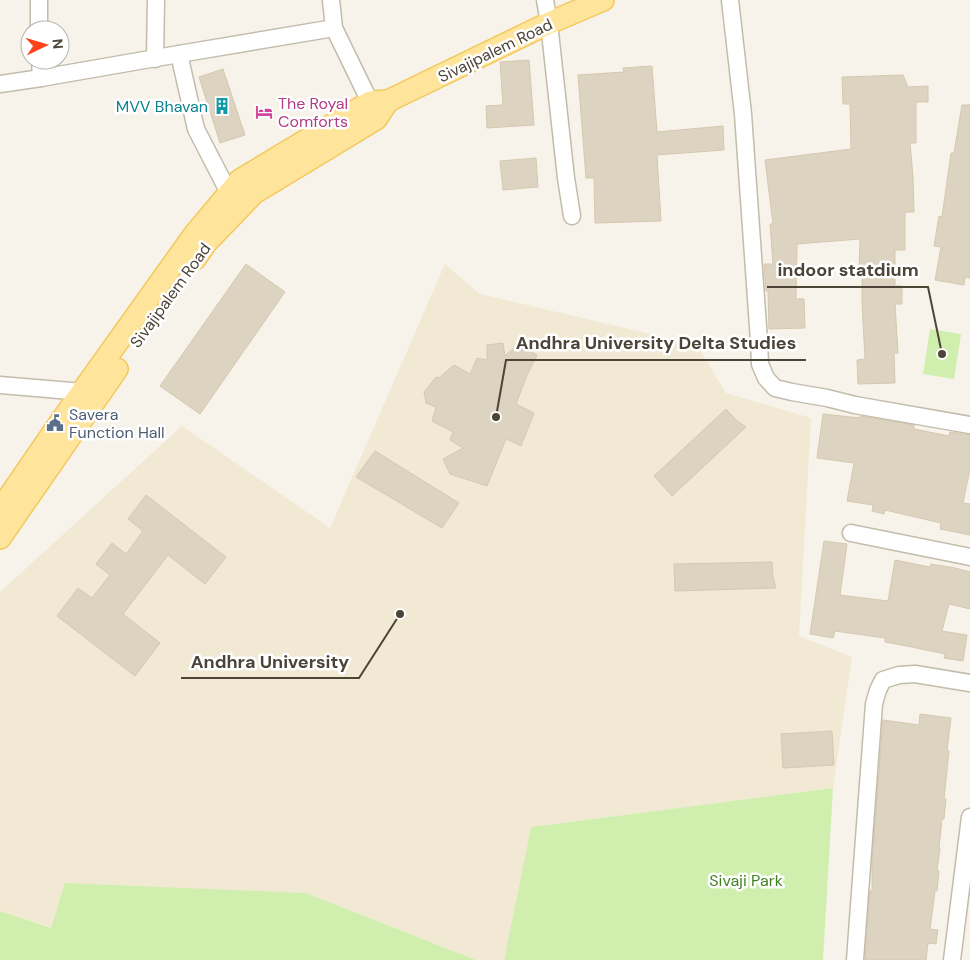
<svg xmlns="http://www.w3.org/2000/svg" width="970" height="960" font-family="'DM Sans',sans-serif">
  <rect width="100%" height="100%" fill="#f7f3ea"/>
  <path fill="#f1e9d3" d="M 445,264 L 480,294 L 697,345 L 726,393 L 811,418 L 799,636 L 852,657 L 833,788 L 531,827 L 504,960 L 476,960 L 306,893 L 52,928 L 0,911 L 0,592 L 182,426 L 330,528 Z"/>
  <g fill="#d0efaf">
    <path d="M 930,329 L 961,334 L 954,379 L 923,374 Z"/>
    <path d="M 833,788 L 823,960 L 504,960 L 531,827 Z"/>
    <path d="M 65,883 L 306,893 L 476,960 L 0,960 L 0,911 L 51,928 Z"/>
  </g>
  <g fill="#ddd3c1" stroke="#d6c8b0">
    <path d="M 529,60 L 534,125 L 487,128 L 486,106 L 503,105 L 500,62 Z"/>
    <path d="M 652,66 L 657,132 L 723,126 L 724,150 L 657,155 L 661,221 L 595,223 L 594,178 L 586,178 L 578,75 L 624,72 L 623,68 Z"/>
    <path d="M 223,69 L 245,135 L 220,143 L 199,77 Z"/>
    <path d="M 903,75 L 908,87 L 928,86 L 928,102 L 916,102 L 916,143 L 910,143 L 913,177 L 914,212 L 905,212 L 905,250 L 895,250 L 895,286 L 902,286 L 902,304 L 895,304 L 898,353 L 894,353 L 895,383 L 858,384 L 857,360 L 865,359 L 862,302 L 862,271 L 859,271 L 860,239 L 797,244 L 796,299 L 804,299 L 805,328 L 769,329 L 768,291 L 766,291 L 764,264 L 773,264 L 770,224 L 773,224 L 765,160 L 851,149 L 850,104 L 843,104 L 842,77 Z"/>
    <path d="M 962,105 L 970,105 L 970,278 L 965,277 L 964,285 L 935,280 L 941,247 L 934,246 L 939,216 L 942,217 L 951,153 L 954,153 Z"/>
    <path d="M 536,158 L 538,187 L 503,190 L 500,161 Z"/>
    <path d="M 246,264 L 285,292 L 200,414 L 160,386 Z"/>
    <path d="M 503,343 L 505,356 L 518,344 L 537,355 L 527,375 L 516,404 L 534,413 L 521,446 L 506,439 L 487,486 L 450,474 L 443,459 L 463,448 L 450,440 L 453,432 L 432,421 L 436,407 L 426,403 L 424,392 L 436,377 L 439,378 L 454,365 L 470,374 L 477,358 L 487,360 L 487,345 Z"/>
    <path d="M 726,409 L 736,420 L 746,427 L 672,496 L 654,476 Z"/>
    <path d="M 823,414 L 860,418 L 860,416 L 914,425 L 914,429 L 949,436 L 950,432 L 970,435 L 970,469 L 963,503 L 970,504 L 970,535 L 940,529 L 941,523 L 885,510 L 884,514 L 872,511 L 873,505 L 847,501 L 854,463 L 817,458 Z"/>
    <path d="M 375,451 L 459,503 L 442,528 L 356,477 Z"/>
    <path d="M 146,495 L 226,557 L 205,584 L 168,555 L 123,614 L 160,643 L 135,676 L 57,616 L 78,588 L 92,598 L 110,575 L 96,564 L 112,543 L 126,554 L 143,531 L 128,519 Z"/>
    <path d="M 824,541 L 847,544 L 840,595 L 888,601 L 895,560 L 930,567 L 931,564 L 955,568 L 970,572 L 970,609 L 949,604 L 942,631 L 967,635 L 963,661 L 944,658 L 945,654 L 912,647 L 885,642 L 885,638 L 835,631 L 833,638 L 810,634 Z"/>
    <path d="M 772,562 L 773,577 L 776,588 L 675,591 L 674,564 Z"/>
    <path d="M 920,714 L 951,718 L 947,750 L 949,751 L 944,799 L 946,799 L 944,819 L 942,819 L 939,848 L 940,848 L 937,871 L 939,871 L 937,891 L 935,891 L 930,929 L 938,930 L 936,944 L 928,943 L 926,960 L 865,960 L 870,891 L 872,891 L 872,861 L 883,720 L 919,725 Z"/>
    <path d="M 832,731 L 834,765 L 783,768 L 781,734 Z"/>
  </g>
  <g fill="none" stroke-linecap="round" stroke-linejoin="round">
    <g stroke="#c4bcab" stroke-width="19">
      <g id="minor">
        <path d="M 545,0 L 549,23 L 566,178 L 572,216"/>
        <path d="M 730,0 L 743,114 L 759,341 L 760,364 L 766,378 L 775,388 L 792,392 L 827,398 L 855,405 L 970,425"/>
        <path d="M 334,28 L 370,102"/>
        <path d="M 39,30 L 39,0"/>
        <path d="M 179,54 L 196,129 L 229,193"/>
        <path d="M 155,59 L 156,0"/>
        <path d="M 40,60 L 41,78"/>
        <path d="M 0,84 L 41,78 L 179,54 L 334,28 L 331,0"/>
        <path d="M 0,385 L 83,392"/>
        <path d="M 851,533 L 970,557"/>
        <path d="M 855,960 L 874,704 L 878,690 L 883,680 L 899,675 L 915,674 L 970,683"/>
        <path d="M 952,960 L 970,817"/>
      </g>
    </g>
    <g stroke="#f2c95d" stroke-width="24">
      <g id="major">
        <path d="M 195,259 L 206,243 L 254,193 L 376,119 L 388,101"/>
        <path d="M 0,510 L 59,424 L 194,235 L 240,180 L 370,102 L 388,101 L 549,23 L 603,0"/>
        <path d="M 0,538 L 117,369"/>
      </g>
    </g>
    <use href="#minor" stroke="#fff" stroke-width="16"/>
    <use href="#major" stroke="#ffe59b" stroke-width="21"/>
  </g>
  <defs>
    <g id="building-bare" transform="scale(1.35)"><path d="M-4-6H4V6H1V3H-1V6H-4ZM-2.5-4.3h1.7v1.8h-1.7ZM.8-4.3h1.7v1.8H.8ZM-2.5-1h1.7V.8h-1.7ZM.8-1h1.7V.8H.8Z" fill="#0f9aa8" stroke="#fff" stroke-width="2.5" paint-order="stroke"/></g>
    <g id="hotel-bare" transform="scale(1.35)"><path d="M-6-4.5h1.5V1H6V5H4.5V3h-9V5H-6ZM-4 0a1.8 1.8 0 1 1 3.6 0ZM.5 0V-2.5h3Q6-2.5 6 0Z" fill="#d1479c" stroke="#fff" stroke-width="2.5" paint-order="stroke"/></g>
    <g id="civic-bare" transform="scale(1.35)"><path d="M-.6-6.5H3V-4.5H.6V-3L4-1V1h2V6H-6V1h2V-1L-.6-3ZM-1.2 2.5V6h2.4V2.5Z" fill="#5c6f8a" stroke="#fff" stroke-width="2.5" paint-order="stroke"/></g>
  </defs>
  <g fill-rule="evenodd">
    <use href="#building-bare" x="222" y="106"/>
    <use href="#hotel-bare" x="264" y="112"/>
    <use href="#civic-bare" x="55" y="423"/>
  </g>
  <g text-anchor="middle" stroke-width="5" stroke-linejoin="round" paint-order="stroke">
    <g font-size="16" fill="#4c4437" stroke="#fff">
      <text transform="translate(495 50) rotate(-26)" y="6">Sivajipalem Road</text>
      <text transform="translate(170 295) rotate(-54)" y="6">Sivajipalem Road</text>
    </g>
    <g font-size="16" fill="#b23c85" stroke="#fff" text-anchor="start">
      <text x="278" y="109">The Royal<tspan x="278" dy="18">Comforts</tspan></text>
    </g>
    <g font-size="16" fill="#0d838f" stroke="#fff" text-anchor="end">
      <text x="208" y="112">MVV Bhavan</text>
    </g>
    <g font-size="16" fill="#4e5e75" stroke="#fff" text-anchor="start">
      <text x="69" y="420">Savera<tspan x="69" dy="18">Function Hall</tspan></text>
    </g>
    <g font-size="16" fill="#428021" stroke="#fff">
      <text x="746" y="886">Sivaji Park</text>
    </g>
  </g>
  <path fill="none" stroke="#4c4437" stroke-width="2" d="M942 354L928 287H767M496 417L506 360H806M400 614L359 678H181"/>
  <g fill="#4c4437" stroke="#fff" stroke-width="2">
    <circle cx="942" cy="354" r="5"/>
    <circle cx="496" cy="417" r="5"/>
    <circle cx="400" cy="614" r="5"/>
  </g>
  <g font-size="18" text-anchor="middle" font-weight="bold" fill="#4c4437" stroke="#fff" stroke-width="5" stroke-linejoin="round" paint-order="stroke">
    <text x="848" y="276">indoor statdium</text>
    <text x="656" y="349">Andhra University Delta Studies</text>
    <text x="270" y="668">Andhra University</text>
  </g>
  <g transform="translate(45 45) rotate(85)"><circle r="24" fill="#ffffff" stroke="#b7b4af"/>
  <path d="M0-4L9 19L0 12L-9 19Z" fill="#ff4219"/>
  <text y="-8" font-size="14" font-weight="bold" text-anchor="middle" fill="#4c4437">N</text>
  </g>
</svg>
